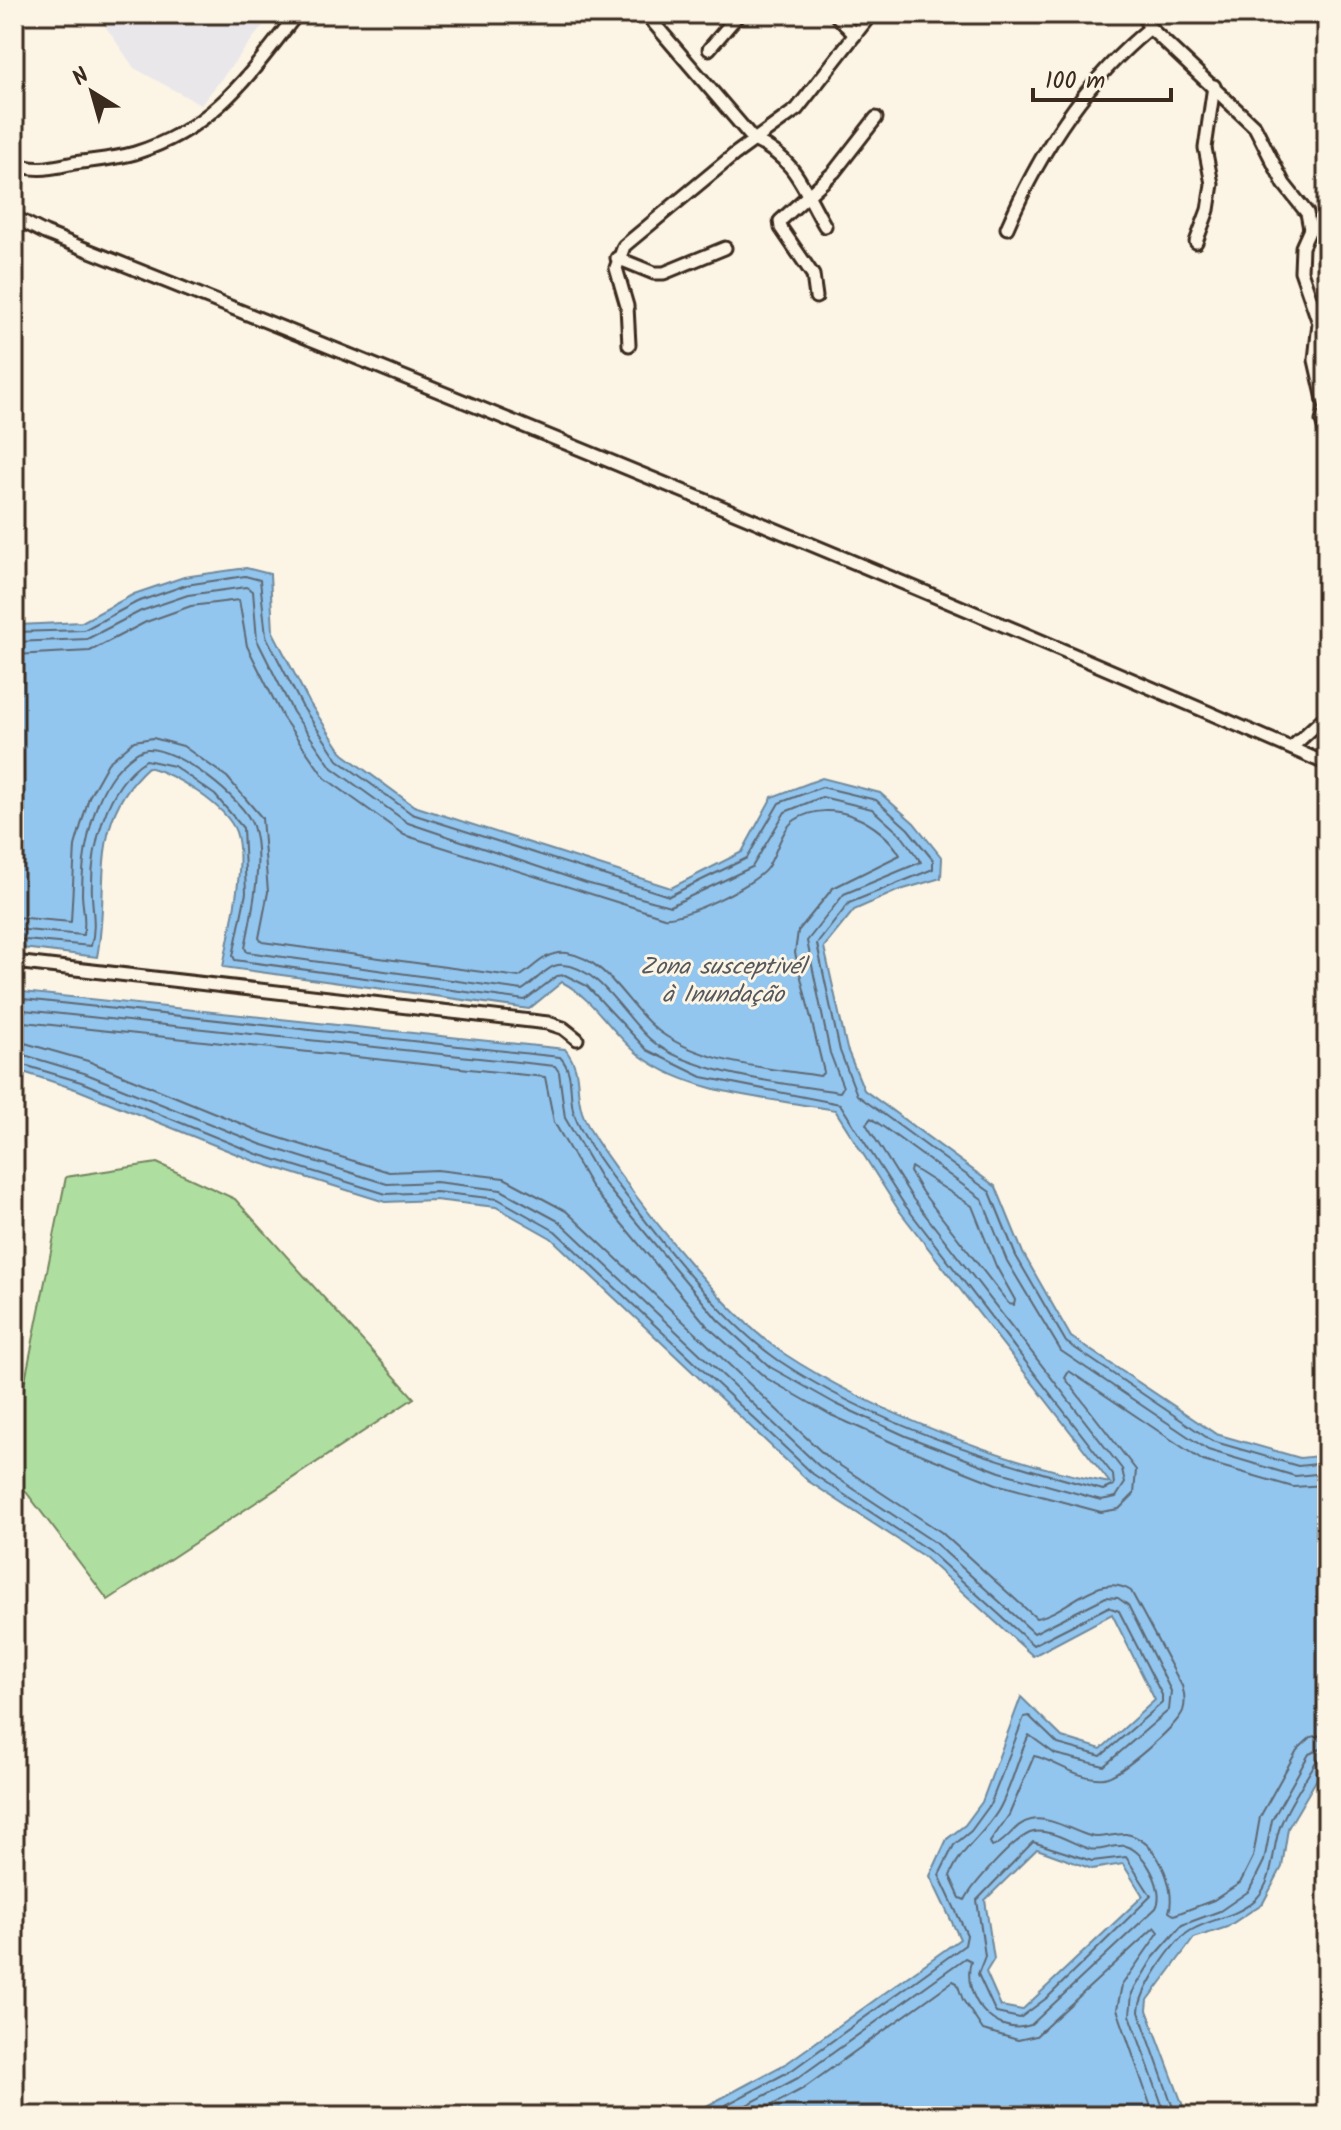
<svg xmlns="http://www.w3.org/2000/svg" width="1341" height="2130" font-family="Kalam,sans-serif">
  <rect width="100%" height="100%" fill="#fcf5e5"/>
  <filter id="ink" filterUnits="userSpaceOnUse"><feTurbulence type="fractalNoise" baseFrequency=".0125" numOctaves="2"/><feDisplacementMap in="SourceGraphic" scale="16" xChannelSelector="R" yChannelSelector="G"/><feConvolveMatrix kernelMatrix="1 2 1 2 8 2 1 2 1" color-interpolation-filters="sRGB"/></filter>
  <g filter="url(#ink)">
    <path fill="#eae7eb" d="M 97,14 L 272,14 L 201,105 L 134,68 Z"/>
    <path fill="#aedfa0" stroke="#74845f" stroke-width="2" d="M 157,1163 L 235,1199 L 414,1398 L 108,1600 L 14,1476 L 14,1435 L 66,1177 Z"/>
    <g fill="#92c6ef" stroke="#6f889b" stroke-width="2" fill-rule="evenodd">
      <path d="M 246,568 L 270,574 L 273,632 L 309,702 L 343,754 L 414,806 L 671,888 L 742,852 L 772,797 L 822,778 L 880,793 L 914,823 L 942,858 L 941,878 L 897,891 L 854,910 L 824,947 L 847,1049 L 864,1090 L 996,1187 L 1023,1253 L 1071,1337 L 1216,1434 L 1300,1458 L 1327,1455 L 1327,1762 L 1288,1828 L 1282,1867 L 1263,1903 L 1227,1927 L 1194,1938 L 1148,2000 L 1147,2010 L 1183,2106 L 1184,2116 L 688,2116 L 787,2063 L 960,1939 L 930,1876 L 947,1839 L 965,1825 L 982,1802 L 1021,1697 L 1062,1737 L 1101,1749 L 1155,1700 L 1112,1614 L 1033,1656 L 923,1556 L 808,1481 L 551,1238 L 496,1207 L 435,1200 L 385,1202 L 254,1161 L 78,1090 L 14,1069 L 14,991 L 565,1049 C 583,1072 574,1086 582,1112 C 589,1132 604,1152 616,1169 C 655,1223 729,1317 783,1353 C 869,1410 1009,1465 1110,1483 L 898,1209 L 835,1110 C 773,1098 695,1096 642,1057 C 612,1035 596,1000 562,982 L 529,1009 L 223,967 C 229,933 247,864 236,832 C 226,805 174,774 148,767 C 86,823 111,887 97,957 L 14,947 L 14,621 L 18,625 L 82,622 L 134,594 L 184,577 ZM 1037,1849 L 1092,1869 L 1123,1864 L 1143,1896 L 1022,2010 L 1001,2006 L 986,1972 L 994,1959 L 985,1900 Z"/>
      <path d="M 569,2107 L 628,2116 L 548,2116 Z"/>
    </g>
    <g fill="none" stroke-linecap="round" stroke-linejoin="round">
      <g stroke="#5e6872" stroke-width="2">
        <path d="M 14,632 L 84,630 L 137,602 L 186,585 L 245,576 L 260,580 L 266,636 L 302,706 L 338,760 L 412,814 L 669,896 L 747,858 L 779,803 L 822,787 L 876,800 L 908,829 L 933,860 L 933,869 L 849,903 L 817,944 L 840,1051 L 857,1095 L 990,1192 L 1016,1256 L 1066,1342 L 1212,1441 L 1298,1466 L 1327,1463"/>
        <path d="M 14,642 L 87,639 L 141,611 L 188,595 L 246,587 L 253,591 L 257,640 L 293,712 L 332,768 L 408,823 L 586,883 L 670,906 L 752,867 L 785,812 L 822,797 L 872,809 L 901,835 L 921,862 L 844,894 L 807,941 L 830,1053 L 843,1087 L 840,1092 C 788,1084 690,1074 651,1040 C 625,1018 600,967 563,965 C 548,963 535,983 522,990 L 247,952 L 245,948 C 252,912 264,862 253,826 C 244,799 176,747 147,749 C 136,750 120,766 113,775 C 91,805 82,856 82,893 C 82,907 87,921 83,935 L 14,929"/>
        <path d="M 14,655 L 90,651 L 146,622 L 191,606 L 239,600 L 247,646 L 283,718 L 325,778 L 404,835 L 664,917 C 683,920 756,884 767,868 C 776,855 782,828 795,820 C 831,797 881,822 900,855 L 833,888 L 798,931 L 795,953 L 824,1072 L 820,1076 C 769,1068 704,1064 660,1032 C 628,1009 610,960 567,953 C 546,950 534,968 519,977 L 262,942 L 259,938 L 268,892 L 262,818 L 227,777 L 183,746 L 153,738 L 134,741 L 108,763 L 89,797 L 75,846 L 71,922 L 14,917"/>
        <path d="M 14,939 L 91,946 C 96,928 93,914 92,896 C 90,850 105,786 146,760 L 174,766 L 215,795 L 243,828 L 246,893 L 233,956 L 235,960 L 525,1000 L 557,976 L 565,975 L 587,986 L 647,1050 L 702,1077 L 840,1104 L 904,1204 L 1113,1475 L 1114,1485 L 1103,1490 C 992,1460 874,1425 778,1360 C 719,1319 655,1234 611,1176 C 598,1158 582,1136 574,1114 C 568,1094 575,1073 560,1057 L 14,998"/>
        <path d="M 14,1009 L 555,1066 L 559,1072 L 565,1118 L 602,1181 L 718,1320 L 770,1367 L 836,1404 L 906,1436 L 1000,1472 L 1101,1500 L 1116,1497 L 1125,1483 L 1122,1469 L 913,1199 L 866,1124 L 871,1118 L 982,1199 L 1007,1261 L 1061,1351 L 1208,1450 L 1295,1476 L 1327,1473"/>
        <path d="M 14,1021 L 545,1077 L 554,1122 L 592,1188 L 709,1328 L 766,1378 L 831,1415 L 900,1446 L 996,1484 L 1101,1512 L 1119,1509 L 1134,1494 L 1136,1470 L 1065,1378 L 1069,1371 L 1203,1461 L 1293,1487 L 1327,1485"/>
        <path d="M 14,1040 L 88,1061 L 264,1133 L 389,1172 L 437,1170 L 504,1178 L 566,1211 L 827,1457 L 941,1532 L 1036,1618 C 1068,1613 1097,1570 1131,1591 L 1182,1686 C 1185,1695 1186,1702 1183,1711 C 1177,1726 1120,1776 1104,1778 C 1080,1781 1052,1759 1034,1756 L 1009,1815 L 990,1842 L 992,1847 C 1007,1843 1014,1823 1031,1820 C 1050,1816 1072,1831 1090,1836 C 1101,1840 1114,1833 1126,1834 C 1156,1838 1177,1887 1169,1912 L 1174,1915 L 1214,1900 L 1240,1883 L 1253,1857 L 1260,1817 L 1297,1750 L 1311,1737 L 1327,1734"/>
        <path d="M 14,1052 L 84,1073 L 260,1144 L 387,1184 L 436,1182 L 501,1190 L 560,1222 L 819,1466 L 934,1542 L 1034,1633 L 1106,1597 L 1118,1598 L 1128,1605 L 1171,1691 L 1169,1710 L 1104,1766 L 1055,1754 L 1029,1735 C 1017,1759 1012,1787 998,1811 C 983,1836 960,1849 950,1876 L 960,1898 L 965,1900 C 973,1884 1013,1840 1030,1833 C 1046,1826 1073,1844 1089,1849 C 1101,1852 1114,1844 1126,1846 C 1145,1851 1166,1891 1156,1908 L 1031,2025 C 993,2038 961,1995 971,1961 L 965,1958 L 798,2078 L 726,2116"/>
        <path d="M 14,1062 L 81,1082 L 257,1154 L 386,1194 L 436,1192 L 498,1199 L 555,1231 L 813,1474 L 928,1550 L 1033,1645 L 1108,1607 L 1119,1611 L 1162,1695 L 1162,1703 L 1101,1756 L 1058,1744 L 1029,1716 L 1024,1717 L 990,1805 L 971,1831 L 954,1845 L 939,1875 L 967,1935 L 965,1945 L 792,2070 L 705,2116"/>
        <path d="M 911,1167 L 972,1206 L 996,1266 L 1015,1300 L 1014,1305 L 1009,1304 L 922,1192 L 910,1172 Z"/>
        <path d="M 1033,1842 L 1092,1861 L 1126,1857 L 1151,1896 L 1048,1997 L 1020,2018 L 996,2013 L 978,1974 L 985,1956 L 977,1900 Z"/>
        <path d="M 752,2116 L 804,2088 L 953,1981 L 957,1983 L 963,2000 L 983,2030 L 1018,2040 L 1036,2036 L 1155,1927 L 1159,1932 L 1122,1985 L 1117,2009 L 1154,2116"/>
        <path d="M 1166,2116 L 1130,2015 L 1132,1993 L 1153,1958 L 1182,1925 L 1220,1911 L 1249,1891 L 1264,1861 L 1272,1820 L 1309,1754 L 1327,1746"/>
        <path d="M 1176,2116 L 1139,2012 C 1139,1992 1172,1942 1190,1931 C 1211,1918 1236,1918 1256,1899 C 1276,1878 1271,1848 1281,1824 C 1290,1802 1305,1781 1317,1760 L 1327,1756"/>
      </g>
      <g stroke="#3b2a1e" stroke-width="17">
        <g id="minor">
          <path d="M 646,14 L 754,140 C 797,160 802,187 825,226"/>
          <path d="M 835,14 L 855,35"/>
          <path d="M 1142,14 L 1150,28 L 1255,127 L 1284,184 L 1307,213 L 1310,229 L 1302,247 L 1301,271 L 1319,323 L 1315,360 L 1326,408 L 1322,421 L 1327,437"/>
          <path d="M 709,49 L 739,14"/>
          <path d="M 14,161 C 30,174 55,167 74,163 C 94,160 115,159 135,153 C 215,128 248,76 297,14"/>
          <path d="M 14,217 L 45,233 C 475,404 903,579 1327,764"/>
          <path d="M 1007,228 C 1040,151 1085,81 1150,28"/>
          <path d="M 1310,229 L 1327,225"/>
          <path d="M 1196,242 L 1208,210 L 1212,184 L 1205,148 L 1214,86"/>
          <path d="M 617,258 L 654,273 L 664,273 L 725,248"/>
          <path d="M 816,297 L 813,275 L 781,228 L 780,221 L 834,172 L 876,118"/>
          <path d="M 629,345 L 627,306 L 616,268 L 624,246 L 735,154 L 797,109 L 871,14"/>
          <path d="M 1291,748 L 1327,715"/>
          <path d="M 14,962 L 548,1023 L 563,1028 L 577,1039"/>
        </g>
      </g>
      <use href="#minor" stroke="#fcf5e5" stroke-width="11"/>
    </g>
  </g>
  <g text-anchor="middle" stroke-width="6" stroke-linejoin="round" paint-order="stroke">
    <g font-size="24" font-style="italic" fill="#55595d" stroke="#fcf5e5">
      <text x="723" y="974">Zona susceptivél<tspan x="723" dy="28">à Inundação</tspan></text>
    </g>
  </g>
  <rect width="1341" height="2130" fill="none" stroke="#fcf5e5" stroke-width="48"/>
  <rect x="24" y="24" width="1293" height="2082" fill="none" stroke="#3b2a1e" stroke-width="3" filter="url(#ink)"/>
  <g transform="translate(92 92) rotate(323)" stroke="#fcf5e5" stroke-width="6" paint-order="stroke">
  <path d="M0-6L14 30L0 20L-14 30Z" fill="#3b2a1e"/>
  <text y="-12" font-size="22" font-weight="bold" text-anchor="middle" fill="#3b2a1e">N</text>
  </g>
  <path d="M1033 88v12h138v-12" fill="none" stroke="#3b2a1e" stroke-width="4"/>
  <text x="1045" y="88" font-size="24" fill="#3b2a1e" stroke="#fcf5e5" stroke-width="6" paint-order="stroke">100 m</text>
</svg>
